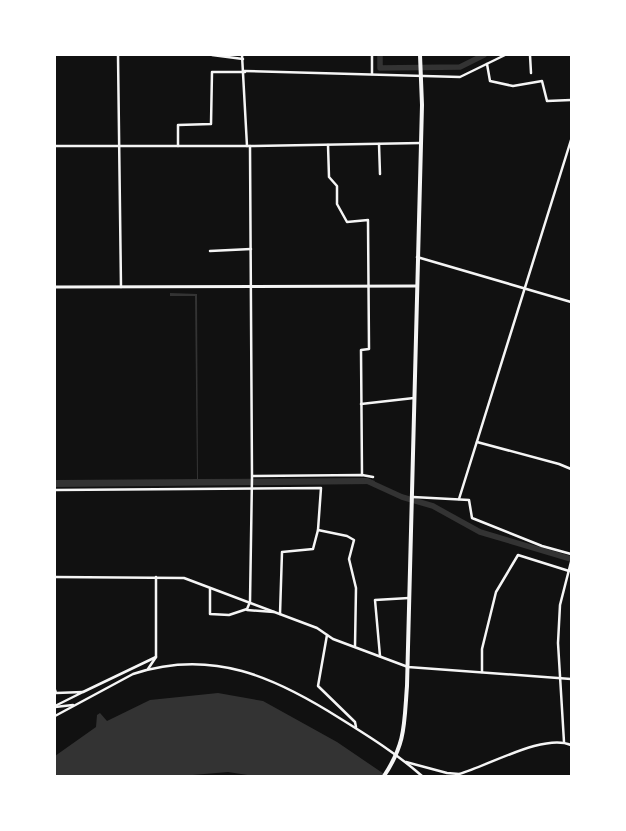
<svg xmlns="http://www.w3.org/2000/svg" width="626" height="831" font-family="'Source Sans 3',sans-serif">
  <rect width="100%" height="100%" fill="#111"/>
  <g fill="#333">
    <path d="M 170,293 L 197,294 L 198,479 L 367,478 L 375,481 L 374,484 L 55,487 L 55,480 L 197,479 L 195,296 L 170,296 Z"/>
    <path d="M 218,693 L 263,701 L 337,742 L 387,776 L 254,776 L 228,772 L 181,776 L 55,776 L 55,756 L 96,727 L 97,715 L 100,713 L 107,721 L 150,700 Z"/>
  </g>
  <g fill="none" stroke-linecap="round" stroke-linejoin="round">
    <g stroke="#333" stroke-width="5.5">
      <path d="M 380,55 L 380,68 L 460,67 L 484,55"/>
      <path d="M 367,481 L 402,497 L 433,506 L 480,532 L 571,559"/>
    </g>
    <g stroke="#f5f5f5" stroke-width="2.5">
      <path d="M 118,55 L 121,287"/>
      <path d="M 212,55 L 243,59"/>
      <path d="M 242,55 L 247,146"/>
      <path d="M 372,55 L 372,74"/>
      <path d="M 530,55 L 531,73"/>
      <path d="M 487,64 L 490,81 L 513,86 L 542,81 L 547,101 L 571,100"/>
      <path d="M 244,71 L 460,77 L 505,55"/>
      <path d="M 379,144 L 380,174"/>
      <path d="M 328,145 L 329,177 L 337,186 L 337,204 L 347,222 L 368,220 L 369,349 L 361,350 L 362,475"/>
      <path d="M 55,146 L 250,146 L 421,143"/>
      <path d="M 178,146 L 178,125 L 211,124 L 212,72 L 245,72"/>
      <path d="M 210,251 L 251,249"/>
      <path d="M 417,257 L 571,302"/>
      <path d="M 361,404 L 414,398"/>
      <path d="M 477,442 L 559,464 L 571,469"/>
      <path d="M 253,476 L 362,475 L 373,477"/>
      <path d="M 55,490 L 321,488 L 318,530 L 347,536 L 354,540 L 349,559 L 356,588 L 355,646"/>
      <path d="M 413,497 L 469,500 L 472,518 L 542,546 L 571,554"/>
      <path d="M 459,499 L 571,140"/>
      <path d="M 55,577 L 184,578 L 317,628 L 333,639 L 408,667 L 571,679"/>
      <path d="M 210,589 L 210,614 L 229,615 L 247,609 L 250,602 L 252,477 L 250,146"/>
      <path d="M 247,610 L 274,612"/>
      <path d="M 280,614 L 282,552 L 313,549 L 318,530"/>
      <path d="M 327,635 L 318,686 L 355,722 L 356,727"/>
      <path d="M 380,656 L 375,600 L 409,598"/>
      <path d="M 148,669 L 156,657 L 156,577"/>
      <path d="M 482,672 L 482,649 L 496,592 L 518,555 L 569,571"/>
      <path d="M 55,690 L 56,693 L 83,692 L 55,706"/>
      <path d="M 83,692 L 156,657"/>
      <path d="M 55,707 L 73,705"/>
      <path d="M 55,716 L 133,674 C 212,648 275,677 341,719 C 370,737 397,754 422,776"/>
      <path d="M 564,742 L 558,643 L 560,605 L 571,562"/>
      <path d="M 406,762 L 447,773 L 459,774 C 488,766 544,733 571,745"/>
    </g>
    <path stroke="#f5f5f5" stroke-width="3" d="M 55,287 L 417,286"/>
    <path stroke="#f5f5f5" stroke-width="4" d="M 384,776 C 406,743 404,724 407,686 L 422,105 L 420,55"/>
  </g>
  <rect width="626" height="831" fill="none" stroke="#ffffff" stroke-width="112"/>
</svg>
